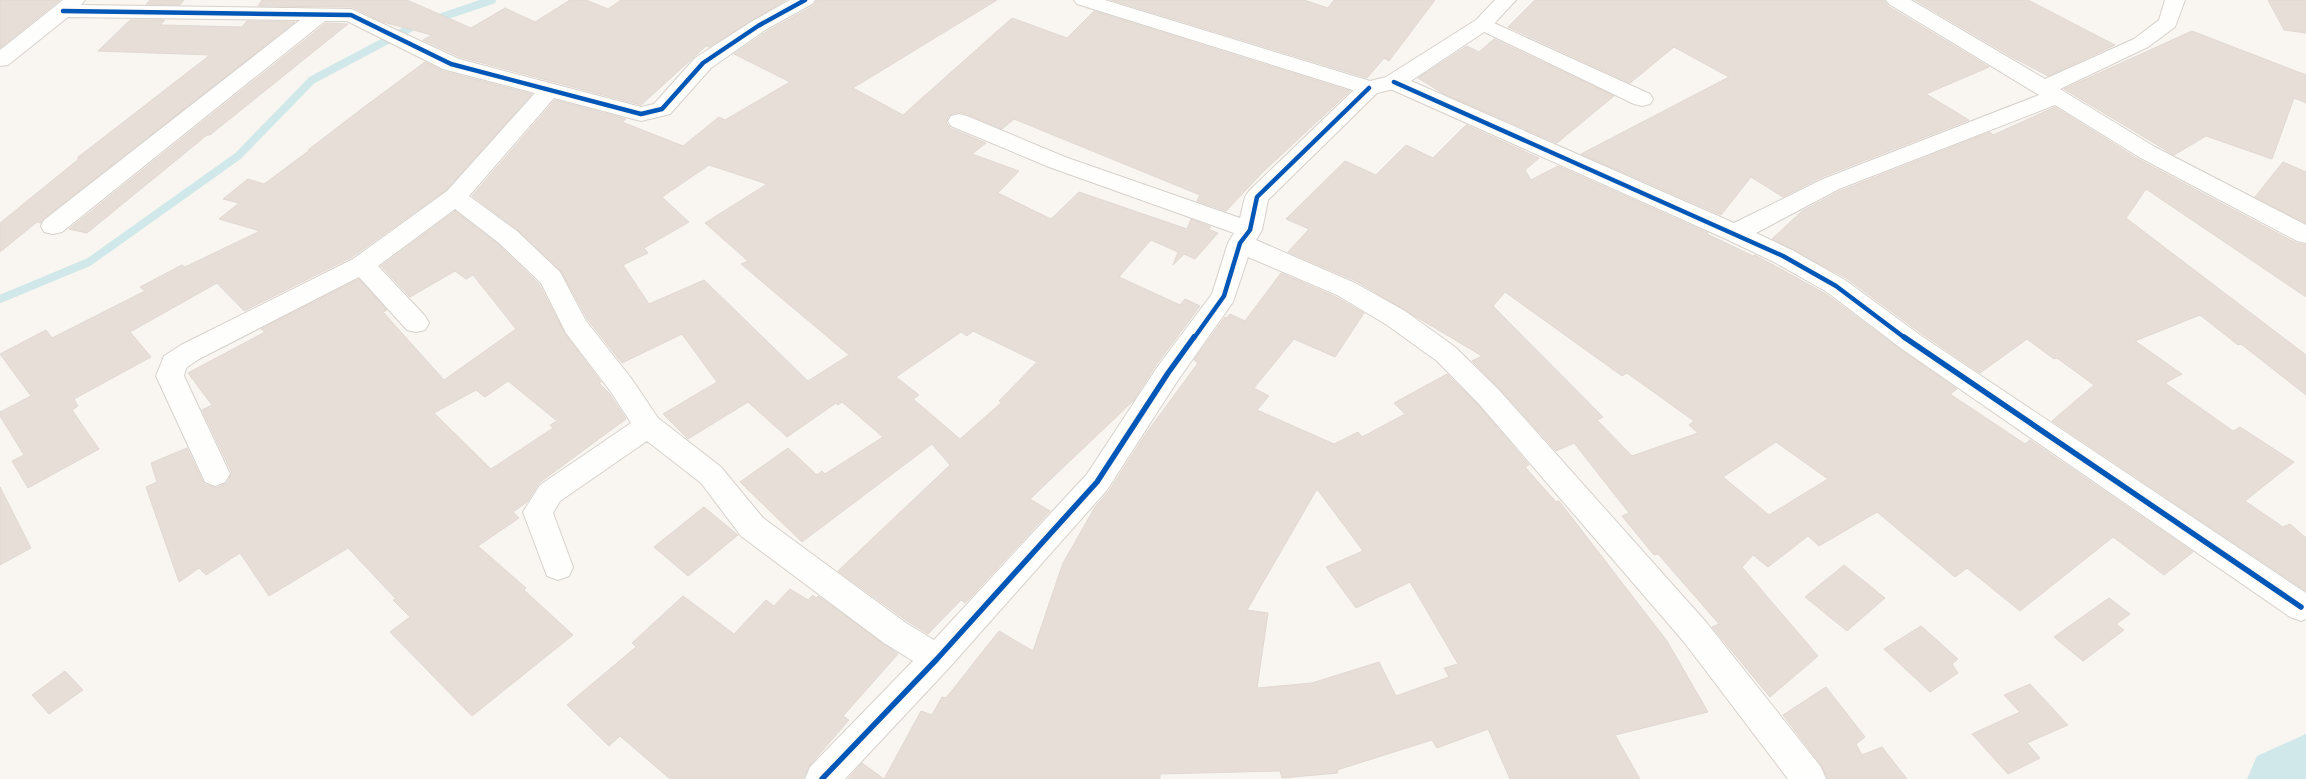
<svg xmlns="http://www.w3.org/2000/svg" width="2306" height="779" font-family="Signika,sans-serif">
  <rect width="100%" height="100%" fill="#f9f5f0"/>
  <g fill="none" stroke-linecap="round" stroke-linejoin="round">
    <g stroke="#d0e8ea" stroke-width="8">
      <path d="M 433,20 L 492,0"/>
      <path d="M 0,299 L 89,262 L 238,156 L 312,80 L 416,25"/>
    </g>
    <path fill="#d0e8ea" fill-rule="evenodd" d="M 2306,734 L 2306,779 L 2247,779 L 2257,756 Z"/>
  </g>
  <g fill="#e6ded7" stroke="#e2d8d2" fill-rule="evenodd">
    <path d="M 0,0 L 60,0 L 0,48 Z"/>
    <path d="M 150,0 L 184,0 L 180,5 L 146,4 Z"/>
    <path d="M 262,0 L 407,0 L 471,28 L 505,8 L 535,22 L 570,0 L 586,0 L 608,9 L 621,0 L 786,0 L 709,47 L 706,46 L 641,105 L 460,57 L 423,40 L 432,35 L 383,22 L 352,7 L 258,6 Z"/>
    <path d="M 817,0 L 997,0 L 853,88 L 903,115 L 1012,18 L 1067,38 L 1094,11 L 1350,91 L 1263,172 L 1226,211 L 1197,201 L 1200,195 L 1014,119 L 1002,129 L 967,114 L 959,112 L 949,115 L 946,122 L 950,128 L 986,143 L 972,154 L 1019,171 L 998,193 L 1051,219 L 1079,192 L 1187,229 L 1191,219 L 1211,227 L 1208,229 L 1218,233 L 1195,259 L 1184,254 L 1173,265 L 1178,252 L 1151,240 L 1119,277 L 1180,305 L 1185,299 L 1200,306 L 1156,365 L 1133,401 L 1030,499 L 1050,511 L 972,596 L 965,603 L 961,600 L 928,634 L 907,621 L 838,571 L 950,465 L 932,444 L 802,542 L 740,482 L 788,448 L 817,475 L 822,471 L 825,474 L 883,437 L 842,402 L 838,405 L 836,403 L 787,437 L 748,402 L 688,439 L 663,414 L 717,382 L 682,334 L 622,363 L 588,320 L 561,271 L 518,230 L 472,196 L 555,100 L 626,119 L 622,122 L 683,146 L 719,117 L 725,120 L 790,82 L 734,54 L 766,32 L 813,6 ZM 709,165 L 767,184 L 705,223 L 748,261 L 741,264 L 849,355 L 808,381 L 704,280 L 649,304 L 623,265 L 648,253 L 644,248 L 689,222 L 662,197 ZM 973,331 L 1037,362 L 999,401 L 1002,402 L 960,439 L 913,399 L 919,395 L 896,377 L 961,332 L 967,336 Z"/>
    <path d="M 1111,0 L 1304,0 L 1328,8 L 1334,0 L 1435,0 L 1389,61 L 1384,58 L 1367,78 Z"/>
    <path d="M 1535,0 L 1884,0 L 1888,6 L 1989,67 L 1926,94 L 1969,120 L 1822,177 L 1783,197 L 1751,177 L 1721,215 L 1581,154 L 1729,77 L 1674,47 L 1630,83 L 1508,27 Z"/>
    <path d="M 1915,0 L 2028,0 L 2115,45 L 2048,76 L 2012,57 Z"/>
    <path d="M 2268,0 L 2306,0 L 2306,33 L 2284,30 Z"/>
    <path d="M 130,20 L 165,20 L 160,25 L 242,27 L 247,21 L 295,22 L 43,219 L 41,223 L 37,222 L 0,252 L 0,223 L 80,158 L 77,158 L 210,55 L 98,51 Z"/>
    <path d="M 326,23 L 348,24 L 210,135 L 207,135 L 87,233 L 69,229 Z"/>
    <path d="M 2192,31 L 2306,75 L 2306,103 L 2294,98 L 2272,159 L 2206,136 L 2174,155 L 2064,89 Z"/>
    <path d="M 1494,39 L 1614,96 L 1557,143 L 1444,94 L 1418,78 L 1467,46 L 1479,52 Z"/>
    <path d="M 425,62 L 443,71 L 532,94 L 446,190 L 352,257 L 244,311 L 217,283 L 130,332 L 151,357 L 74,399 L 78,406 L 72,410 L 99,449 L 28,488 L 12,461 L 24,455 L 0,416 L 0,412 L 31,396 L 0,354 L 46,330 L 52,338 L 145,291 L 140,287 L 182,265 L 185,267 L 260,231 L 219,219 L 239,203 L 223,199 L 248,179 L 264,184 L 310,150 L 308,150 L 368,104 Z"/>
    <path d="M 2055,107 L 2138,159 L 2296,243 L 2306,245 L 2306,297 L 2146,189 L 2126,218 L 2306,355 L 2306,395 L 2241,344 L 2238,345 L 2200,315 L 2135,341 L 2182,374 L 2165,383 L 2233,431 L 2240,427 L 2294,462 L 2245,501 L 2283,527 L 2290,524 L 2306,538 L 2306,591 L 2052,421 L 2094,385 L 2057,358 L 2054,359 L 2027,339 L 1980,373 L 1921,333 L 1846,278 L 1772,239 L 1802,211 L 1840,191 L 1990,132 L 1993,135 Z"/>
    <path d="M 1466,125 L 1539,158 L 1525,170 L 1531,180 L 1558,166 L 1708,233 L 1707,234 L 1753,256 L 1755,255 L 1826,294 L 1901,350 L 1957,389 L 1950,394 L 2025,444 L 2030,440 L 2193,552 L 2164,575 L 2113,537 L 2020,611 L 1967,568 L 1955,577 L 1877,512 L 1819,546 L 1808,536 L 1768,567 L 1753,555 L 1742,567 L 1818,656 L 1770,697 L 1712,627 L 1719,624 L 1658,554 L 1654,555 L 1622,516 L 1629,513 L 1574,443 L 1556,451 L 1500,389 L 1472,361 L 1482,356 L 1356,281 L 1288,252 L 1309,229 L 1286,219 L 1345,161 L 1376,175 L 1406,145 L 1433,158 ZM 1505,292 L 1622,376 L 1627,373 L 1694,421 L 1689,425 L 1698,433 L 1632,456 L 1597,420 L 1603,417 L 1493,306 ZM 1776,442 L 1828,479 L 1769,515 L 1723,477 Z"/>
    <path d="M 2283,162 L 2306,172 L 2306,223 L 2255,197 Z"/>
    <path d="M 455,211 L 498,244 L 539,284 L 565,334 L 601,382 L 599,383 L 609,393 L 626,419 L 539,483 L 527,502 L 513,512 L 519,518 L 478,546 L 526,588 L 524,590 L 573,635 L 472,716 L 390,632 L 410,617 L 393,600 L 396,599 L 348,548 L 269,596 L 240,553 L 206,575 L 199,568 L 179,582 L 146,487 L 157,482 L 151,463 L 187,448 L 204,484 L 216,488 L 227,483 L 232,473 L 202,410 L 212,405 L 188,373 L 265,332 L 261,329 L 359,279 L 387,310 L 383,312 L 444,380 L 516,329 L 473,275 L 466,279 L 455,271 L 410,297 L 381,266 ZM 508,381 L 557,421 L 550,425 L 553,428 L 491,469 L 434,413 L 476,390 L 485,397 Z"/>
    <path d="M 1281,273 L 1336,297 L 1364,313 L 1335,357 L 1294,339 L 1254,388 L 1269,396 L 1257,410 L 1334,444 L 1358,432 L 1362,437 L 1405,414 L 1394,403 L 1447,374 L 1478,405 L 1529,465 L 1525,467 L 1556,502 L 1559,501 L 1667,641 L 1708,712 L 1615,735 L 1640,779 L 1510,779 L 1488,729 L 1437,748 L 1432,740 L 1337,770 L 1338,773 L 1282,778 L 1280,771 L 1160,774 L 1160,779 L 848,779 L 862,763 L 884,779 L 921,711 L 932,715 L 942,697 L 946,698 L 999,631 L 1033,651 L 1063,563 L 1095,507 L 1109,491 L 1145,435 L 1198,363 L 1194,360 L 1225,317 L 1226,318 L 1230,314 L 1245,321 ZM 1317,489 L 1363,551 L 1326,567 L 1356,608 L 1410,582 L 1458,664 L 1444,668 L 1449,677 L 1396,696 L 1379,662 L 1312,683 L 1257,688 L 1268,613 L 1247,610 Z"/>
    <path d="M 0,487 L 31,548 L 0,565 Z"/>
    <path d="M 704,507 L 738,535 L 688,576 L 654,547 Z"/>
    <path d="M 1844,565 L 1885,598 L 1847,631 L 1805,597 Z"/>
    <path d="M 790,589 L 808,600 L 813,595 L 816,598 L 818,596 L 898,654 L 843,716 L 849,720 L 809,766 L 803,779 L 670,779 L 620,736 L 609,746 L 567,705 L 636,647 L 632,643 L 683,596 L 734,634 L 766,600 L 774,606 Z"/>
    <path d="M 2109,598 L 2130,614 L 2116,624 L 2124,630 L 2083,661 L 2054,637 Z"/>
    <path d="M 1921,626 L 1958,659 L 1952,664 L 1958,673 L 1930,692 L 1884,649 Z"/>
    <path d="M 65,671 L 83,690 L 49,714 L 32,695 Z"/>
    <path d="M 2030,684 L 2068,725 L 2027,743 L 2040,758 L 2008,774 L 1972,734 L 2020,712 L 2004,695 Z"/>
    <path d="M 1826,687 L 1865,737 L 1856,744 L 1862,755 L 1882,747 L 1907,779 L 1828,779 L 1822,766 L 1783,715 Z"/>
  </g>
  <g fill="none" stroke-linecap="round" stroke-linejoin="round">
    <g stroke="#d7d1cb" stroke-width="2">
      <g id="minor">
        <path d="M 63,0 L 85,0 L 81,5 L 351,9 L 459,59 L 641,107 L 654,104 L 695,58 L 751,22 L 790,0 L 815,0 L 812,4 L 765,30 L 711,68 L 670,114 L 641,121 L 554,98 L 469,196 L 517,231 L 560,272 L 586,321 L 631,378 L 658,418 L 721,467 L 763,518 L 906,623 L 934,640 L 1087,474 L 1158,366 L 1212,294 L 1228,243 L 1234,233 L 1049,167 L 951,126 L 948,121 L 951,116 L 959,114 L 967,116 L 1065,157 L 1240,218 L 1245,197 L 1249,191 L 1361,83 L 1369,81 L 1377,83 L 1380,88 L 1377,93 L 1268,200 L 1262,230 L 1256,240 L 1355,283 L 1405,311 L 1455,347 L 1499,390 L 1706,622 L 1821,767 L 1826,779 L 1788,779 L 1684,642 L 1479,404 L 1437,361 L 1387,325 L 1337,295 L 1248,257 L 1233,302 L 1178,380 L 1107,490 L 948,669 L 845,779 L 805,779 L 810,767 L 913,661 L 884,643 L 741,536 L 701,483 L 647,441 L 560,501 L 553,513 L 573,567 L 569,576 L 558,580 L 547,576 L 523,512 L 540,485 L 631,423 L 611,392 L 566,333 L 541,283 L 499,243 L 455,209 L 378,266 L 425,316 L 429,323 L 425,330 L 416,332 L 407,330 L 359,277 L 199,359 L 186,368 L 184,376 L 230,474 L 225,482 L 215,486 L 205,482 L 156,376 L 164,356 L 181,345 L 353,259 L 447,191 L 535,93 L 443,69 L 347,21 L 325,21 L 62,232 L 53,234 L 44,232 L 41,226 L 44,220 L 300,20 L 68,17 L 8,65 L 0,66 L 0,50 Z"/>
        <path d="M 1886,0 L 1911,0 L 2045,79 L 2134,39 L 2159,20 L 2165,0 L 2185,0 L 2175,27 L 2148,47 L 2060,89 L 2155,147 L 2306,225 L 2306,243 L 2297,241 L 2139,157 L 2055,105 L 1839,189 L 1756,233 L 1792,250 L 1845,280 L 1920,335 L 2306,593 L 2306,619 L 2301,621 L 2290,617 L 1902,349 L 1827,292 L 1774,262 L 1726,239 L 1386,87 L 1383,82 L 1386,77 L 1394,75 L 1402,77 L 1734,223 L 1823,179 L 2039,95 L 1889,4 Z"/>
        <path d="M 1483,18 L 1650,94 L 1653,99 L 1650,104 L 1642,106 L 1634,104 L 1476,28 L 1473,24 L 1476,20 Z"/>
      </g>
    </g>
    <g stroke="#d7d1cb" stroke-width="2">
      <path id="tertiary" d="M 1074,0 L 1105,0 L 1370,81 L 1386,77 L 1476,20 L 1495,0 L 1516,0 L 1490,28 L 1402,87 L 1369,95 L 1077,4 Z"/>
    </g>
    <use href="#minor" fill="#fefefd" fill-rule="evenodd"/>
    <use href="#tertiary" fill="#fefefd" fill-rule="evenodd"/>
    <g stroke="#fffaf3" stroke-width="7">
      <g id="cycleway-far1">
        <path d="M 63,11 L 351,15 L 451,64 L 641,114 L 662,109 L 703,63 L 758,26 L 805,0"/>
        <path d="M 1394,82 L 1783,256 L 1836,286 L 1905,338"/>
        <path d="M 1194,338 L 1224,296 L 1240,243 L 1250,230 L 1257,197 L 1369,88"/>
      </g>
    </g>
    <g stroke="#fffaf3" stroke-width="9">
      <g id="cycleway">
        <path d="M 1904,337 L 2301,607"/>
        <path d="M 822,779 L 937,659 L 1097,482 L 1168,373 L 1194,337"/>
      </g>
    </g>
    <use href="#cycleway-far1" stroke="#0057b8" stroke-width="4.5"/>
    <use href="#cycleway" stroke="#0057b8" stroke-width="5.5"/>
  </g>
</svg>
